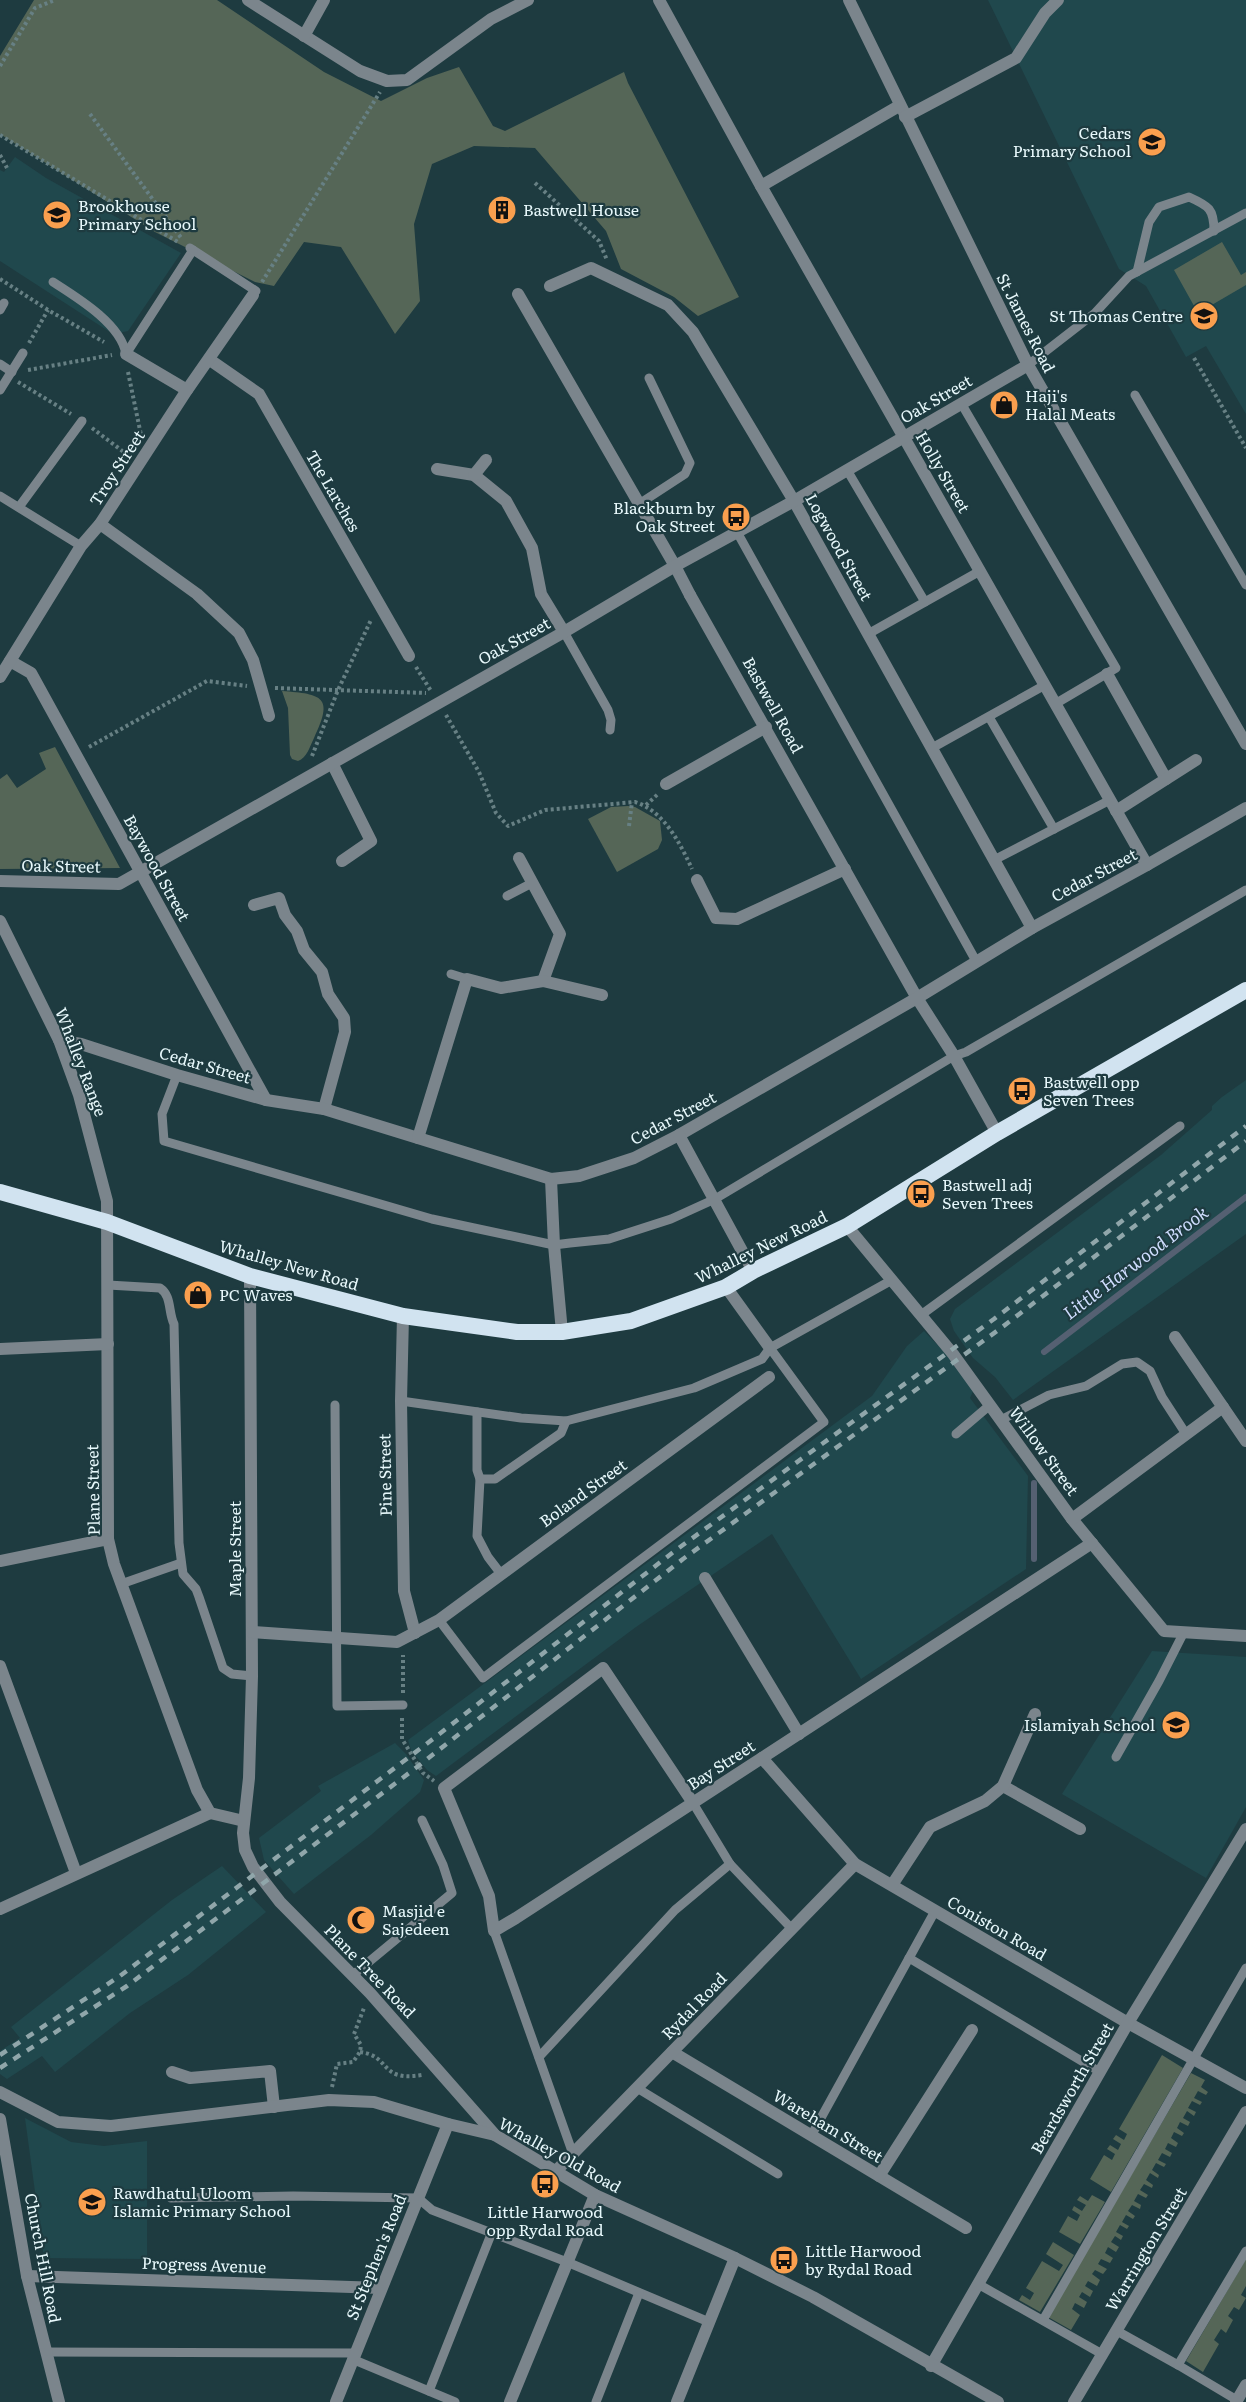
<svg xmlns="http://www.w3.org/2000/svg" width="1246" height="2402" font-family="Literata,serif">
  <rect width="100%" height="100%" fill="#1e3b40"/>
  <g fill="#20484d">
    <path d="M 988,0 L 1246,0 L 1246,414 L 1206,346 L 1186,357 L 1146,286 L 1119,269 Z"/>
    <path d="M 15,157 L 46,178 L 181,253 L 128,331 L 113,334 L 0,261 L 0,170 L 4,172 Z"/>
    <path d="M 1246,1080 L 1246,1234 L 1013,1400 L 995,1377 L 973,1358 L 954,1331 L 950,1319 L 955,1309 L 1161,1155 L 1212,1110 L 1212,1106 L 1222,1097 Z"/>
    <path d="M 924,1331 L 960,1368 L 973,1391 L 970,1398 L 1028,1476 L 1026,1569 L 861,1679 L 772,1534 L 636,1627 L 436,1776 L 427,1770 L 411,1750 L 408,1740 L 872,1396 L 907,1346 Z"/>
    <path d="M 1152,1651 L 1246,1657 L 1246,1807 L 1206,1878 L 1062,1794 Z"/>
    <path d="M 395,1743 L 406,1754 L 424,1780 L 420,1792 L 371,1835 L 294,1894 L 264,1860 L 259,1838 L 321,1791 L 318,1786 Z"/>
    <path d="M 222,1866 L 266,1912 L 188,1975 L 130,2013 L 55,2072 L 42,2056 L 7,2079 L 0,2074 L 0,2051 L 20,2038 L 11,2027 L 172,1900 Z"/>
    <path d="M 25,2118 L 71,2142 L 104,2146 L 147,2141 L 147,2259 L 44,2258 Z"/>
  </g>
  <g fill="#556657">
    <path d="M 34,0 L 217,0 L 324,72 L 381,101 L 427,78 L 459,67 L 493,126 L 505,131 L 624,72 L 628,83 L 739,297 L 698,316 L 674,297 L 621,269 L 606,231 L 535,148 L 474,146 L 432,164 L 414,224 L 420,301 L 395,334 L 341,247 L 304,242 L 274,286 L 255,282 L 155,232 L 0,134 L 0,56 Z"/>
    <path d="M 1222,242 L 1241,275 L 1246,272 L 1246,285 L 1198,313 L 1174,270 Z"/>
    <path d="M 282,691 C 323,694 334,697 314,738 C 310,746 307,758 298,761 L 292,759 L 290,755 L 288,708 Z"/>
    <path d="M 55,747 L 120,868 L 0,869 L 0,779 L 7,774 L 17,788 L 46,769 L 39,753 Z"/>
    <path d="M 628,806 L 635,807 L 660,821 L 662,840 L 658,849 L 617,872 L 588,819 L 611,807 Z"/>
    <path d="M 1162,2055 L 1183,2068 L 1111,2192 L 1090,2179 L 1104,2155 L 1112,2160 L 1115,2154 L 1107,2149 L 1110,2145 L 1118,2150 L 1121,2144 L 1113,2139 L 1116,2135 L 1124,2140 L 1127,2134 L 1119,2129 Z"/>
    <path d="M 1191,2073 L 1205,2080 L 1201,2087 L 1208,2092 L 1206,2095 L 1198,2091 L 1194,2098 L 1202,2102 L 1200,2105 L 1192,2101 L 1188,2108 L 1196,2112 L 1194,2116 L 1187,2111 L 1183,2118 L 1190,2122 L 1188,2126 L 1180,2122 L 1177,2128 L 1184,2133 L 1182,2136 L 1174,2132 L 1171,2138 L 1178,2143 L 1176,2147 L 1168,2143 L 1165,2149 L 1172,2153 L 1170,2157 L 1162,2153 L 1158,2160 L 1166,2164 L 1164,2167 L 1156,2163 L 1152,2170 L 1159,2175 L 1158,2178 L 1150,2173 L 1146,2180 L 1153,2185 L 1152,2188 L 1144,2184 L 1140,2190 L 1148,2195 L 1146,2198 L 1138,2194 L 1134,2201 L 1141,2205 L 1140,2209 L 1132,2205 L 1128,2211 L 1135,2216 L 1133,2219 L 1126,2215 L 1122,2222 L 1129,2226 L 1127,2229 L 1120,2225 L 1116,2232 L 1123,2236 L 1121,2240 L 1115,2236 L 1111,2242 L 1119,2247 L 1116,2252 L 1108,2247 L 1105,2253 L 1113,2258 L 1110,2263 L 1101,2259 L 1098,2264 L 1107,2269 L 1103,2274 L 1095,2270 L 1092,2274 L 1100,2280 L 1097,2286 L 1088,2281 L 1085,2286 L 1093,2291 L 1090,2297 L 1082,2292 L 1079,2297 L 1087,2302 L 1084,2308 L 1075,2303 L 1072,2309 L 1080,2315 L 1071,2330 L 1048,2317 Z"/>
    <path d="M 1092,2195 L 1105,2202 L 1080,2244 L 1059,2232 L 1068,2216 L 1077,2221 L 1080,2215 L 1072,2210 L 1074,2206 L 1082,2211 L 1086,2205 L 1077,2200 L 1080,2196 L 1088,2201 Z"/>
    <path d="M 1053,2242 L 1074,2255 L 1040,2312 L 1019,2300 L 1022,2295 L 1030,2300 L 1034,2293 L 1026,2288 L 1042,2261 L 1059,2271 L 1063,2265 L 1046,2254 Z"/>
    <path d="M 1246,2259 L 1246,2286 L 1241,2295 L 1246,2298 L 1239,2310 L 1234,2307 L 1228,2316 L 1233,2320 L 1226,2333 L 1221,2329 L 1214,2340 L 1219,2344 L 1203,2372 L 1186,2361 Z"/>
  </g>
  <g fill="none" stroke-linecap="round" stroke-linejoin="round">
    <g stroke="#556072" stroke-width="6">
      <path d="M 1044,1352 L 1246,1197"/>
      <path d="M 1034,1483 L 1034,1559"/>
    </g>
    <g stroke="#678084" stroke-width="4" stroke-dasharray="3 3" stroke-linecap="butt">
      <path d="M 0,66 L 35,8 L 55,0"/>
      <path d="M 90,114 L 182,239"/>
      <path d="M 0,135 L 178,242"/>
      <path d="M 0,155 L 7,168"/>
      <path d="M 535,183 L 599,241 L 607,260"/>
      <path d="M 0,279 L 48,310 L 104,342"/>
      <path d="M 262,282 L 380,92"/>
      <path d="M 29,343 L 48,310"/>
      <path d="M 1194,358 L 1246,448"/>
      <path d="M 28,370 L 112,355"/>
      <path d="M 128,372 L 141,435"/>
      <path d="M 18,382 L 71,414"/>
      <path d="M 92,428 L 129,456"/>
      <path d="M 416,667 L 431,691"/>
      <path d="M 275,688 L 426,693"/>
      <path d="M 446,715 L 479,772 L 496,813 L 508,826 L 545,810 L 635,802 C 664,811 680,843 692,869"/>
      <path d="M 89,747 L 207,681 L 247,686"/>
      <path d="M 312,756 L 338,690 L 371,620"/>
      <path d="M 646,805 L 658,794"/>
      <path d="M 629,826 L 632,802"/>
      <path d="M 403,1693 L 403,1655"/>
      <path d="M 402,1718 L 402,1739 L 423,1773 L 434,1781"/>
      <path d="M 360,2052 C 392,2056 378,2082 422,2075"/>
      <path d="M 332,2087 L 337,2064 L 353,2062 L 360,2052 L 361,2045 L 354,2034 L 364,2008"/>
    </g>
    <g stroke="#7b858c" stroke-width="9">
      <path d="M 190,248 L 256,291"/>
      <path d="M 1137,272 L 1149,222 L 1159,207 L 1189,197 C 1209,206 1214,209 1214,231"/>
      <path d="M 53,282 C 78,298 121,324 126,354"/>
      <path d="M 0,310 L 4,303"/>
      <path d="M 126,354 L 193,250"/>
      <path d="M 0,364 L 12,372"/>
      <path d="M 1028,365 L 1095,313 L 1129,276 L 1246,213"/>
      <path d="M 0,390 L 23,353"/>
      <path d="M 1135,395 L 1246,585"/>
      <path d="M 961,403 L 1116,668 L 1055,704"/>
      <path d="M 847,470 L 925,602"/>
      <path d="M 0,496 L 81,546"/>
      <path d="M 639,504 L 685,474 L 690,463 L 649,378"/>
      <path d="M 19,507 L 82,421"/>
      <path d="M 737,532 L 976,961"/>
      <path d="M 564,632 L 608,710 L 611,720 L 610,730"/>
      <path d="M 868,634 L 980,571"/>
      <path d="M 989,717 L 1054,829"/>
      <path d="M 932,748 L 1045,685"/>
      <path d="M 994,860 L 1110,800"/>
      <path d="M 507,896 L 532,883"/>
      <path d="M 451,974 L 467,979"/>
      <path d="M 177,1075 L 162,1114 L 164,1141 L 432,1219 L 554,1245 L 570,1243 L 609,1239 L 671,1219 L 715,1199 L 954,1056 L 966,1052 L 1246,890"/>
      <path d="M 108,1285 L 160,1288 C 172,1296 168,1312 174,1324 L 179,1543 L 183,1574 L 196,1589 L 199,1597 L 223,1668 L 232,1674 L 252,1676"/>
      <path d="M 921,1315 L 1180,1126"/>
      <path d="M 401,1401 L 521,1418 L 566,1421 L 694,1388 L 762,1359 L 770,1348 L 892,1280"/>
      <path d="M 335,1405 L 337,1706 L 403,1705"/>
      <path d="M 477,1412 L 477,1470 L 480,1479 L 477,1536 L 488,1557 L 501,1574"/>
      <path d="M 1001,1420 L 1049,1395 L 1086,1386 L 1122,1364 L 1137,1362 L 1150,1371 L 1162,1397 L 1186,1434"/>
      <path d="M 956,1434 L 990,1405"/>
      <path d="M 480,1479 L 495,1479 L 561,1433 L 566,1421"/>
      <path d="M 121,1584 L 181,1563"/>
      <path d="M 439,1620 L 483,1678 L 824,1422 L 770,1348"/>
      <path d="M 1116,1757 L 1159,1681 L 1184,1632"/>
      <path d="M 693,1803 L 730,1864 L 792,1929"/>
      <path d="M 494,1931 L 573,2154"/>
      <path d="M 909,1958 L 1100,2072"/>
      <path d="M 353,1975 L 452,1893 L 443,1865 L 422,1820"/>
      <path d="M 539,2057 L 675,1910 L 730,1864"/>
      <path d="M 637,2088 L 778,2174"/>
      <path d="M 811,2136 L 935,1911"/>
      <path d="M 171,2198 L 293,2196 L 418,2198 L 432,2210 L 567,2262 L 709,2322"/>
      <path d="M 978,2284 L 1102,2354"/>
      <path d="M 1043,2320 L 1246,1968"/>
      <path d="M 1117,2331 L 1178,2365"/>
      <path d="M 46,2352 L 355,2353"/>
      <path d="M 352,2359 L 455,2402"/>
      <path d="M 429,2391 L 492,2232"/>
      <path d="M 1237,2400 L 1178,2365 L 1246,2251"/>
      <path d="M 596,2402 L 639,2293"/>
    </g>
    <path stroke="#7b858c" stroke-width="12" d="M 675,566 L 690,595"/>
    <g stroke="#7b858c" stroke-width="12">
      <path d="M 248,0 L 360,71 L 387,81 L 407,80 L 491,19 L 528,0"/>
      <path d="M 659,0 L 761,186 L 1147,865"/>
      <path d="M 849,0 L 1028,365 L 1246,744"/>
      <path d="M 304,36 L 324,0"/>
      <path d="M 905,117 L 1016,58 L 1045,13 L 1058,0"/>
      <path d="M 761,186 L 899,106"/>
      <path d="M 550,286 L 591,268 L 668,305 L 693,332 L 794,501 L 1032,928"/>
      <path d="M 518,294 L 675,566"/>
      <path d="M 126,354 L 187,390"/>
      <path d="M 210,360 L 259,394 L 409,656"/>
      <path d="M 437,469 L 474,475 L 506,501 L 532,548 L 541,594 L 564,632"/>
      <path d="M 474,475 L 486,460"/>
      <path d="M 100,524 L 197,594 L 239,633 L 253,660 L 269,716"/>
      <path d="M 690,595 L 917,998 L 954,1056 L 997,1133"/>
      <path d="M 10,661 L 31,673 L 266,1100"/>
      <path d="M 1107,674 L 1166,779"/>
      <path d="M 0,677 L 81,546 L 100,524 L 187,390 L 253,295"/>
      <path d="M 332,763 L 371,841 L 342,861"/>
      <path d="M 666,784 L 766,727"/>
      <path d="M 1116,811 L 1196,760"/>
      <path d="M 519,858 L 560,934 L 543,981"/>
      <path d="M 697,880 L 716,918 L 737,919 L 845,869"/>
      <path d="M 0,881 L 119,884 L 564,632 L 675,566 L 794,501 L 1028,365"/>
      <path d="M 254,905 L 279,898 L 285,915 L 297,931 L 304,950 L 322,972 L 328,994 L 344,1018 L 345,1032 L 324,1109"/>
      <path d="M 0,921 L 59,1040 L 79,1095 L 107,1201 L 108,1539 L 114,1564 L 197,1790 L 210,1813 L 244,1821"/>
      <path d="M 59,1040 L 81,1044 L 177,1075 L 266,1100 L 324,1109 L 551,1179 L 579,1176 L 634,1158 L 679,1135 L 917,998 L 1032,928 L 1147,865 L 1246,808"/>
      <path d="M 679,1135 L 753,1271"/>
      <path d="M 418,1138 L 467,979 L 501,988 L 543,981 L 602,995"/>
      <path d="M 551,1179 L 554,1245 L 562,1332"/>
      <path d="M 847,1226 L 953,1354 L 1072,1519 L 1164,1631 L 1246,1636"/>
      <path d="M 250,1276 L 252,1676 L 249,1778 L 243,1833 L 245,1850 L 253,1867 L 280,1902 L 370,1993 L 495,2135"/>
      <path d="M 726,1287 L 770,1348"/>
      <path d="M 403,1316 L 401,1401 L 404,1591 L 415,1633"/>
      <path d="M 1175,1337 L 1246,1441"/>
      <path d="M 0,1349 L 108,1344"/>
      <path d="M 1072,1519 L 1223,1407"/>
      <path d="M 0,1561 L 108,1539"/>
      <path d="M 705,1578 L 799,1734"/>
      <path d="M 252,1632 L 397,1642 L 439,1620 L 769,1377"/>
      <path d="M 0,1666 L 76,1873"/>
      <path d="M 762,1758 L 855,1864 L 1128,2023 L 1246,2088"/>
      <path d="M 1003,1786 L 1080,1829"/>
      <path d="M 693,1803 L 603,1668 L 444,1788 L 489,1896 L 494,1931 L 516,1918 L 1092,1543"/>
      <path d="M 892,1885 L 930,1827 L 985,1801 L 1003,1786 L 1035,1714"/>
      <path d="M 0,1909 L 210,1813"/>
      <path d="M 672,2052 L 966,2228"/>
      <path d="M 172,2072 L 190,2078 L 270,2071 L 274,2107"/>
      <path d="M 0,2119 L 27,2276 L 59,2402"/>
      <path d="M 557,2170 L 855,1864"/>
      <path d="M 879,2176 L 972,2030"/>
      <path d="M 27,2276 L 381,2288"/>
      <path d="M 931,2366 L 1128,2023 L 1246,1829"/>
      <path d="M 336,2402 L 448,2124"/>
      <path d="M 510,2402 L 595,2195"/>
      <path d="M 677,2402 L 735,2258"/>
      <path d="M 1074,2402 L 1246,2112"/>
      <path d="M 1236,2402 L 1246,2385"/>
    </g>
    <path stroke="#7b858c" stroke-width="12" d="M 0,2092 L 58,2122 L 111,2126 L 329,2100 L 374,2102 L 448,2124 L 495,2135 L 595,2195 L 735,2258 L 813,2297 L 998,2402"/>
    <path stroke="#d1e3f0" stroke-width="16" d="M 0,1192 L 107,1222 L 250,1276 L 403,1316 L 517,1332 L 562,1332 L 631,1321 L 726,1287 L 753,1271 L 847,1226 L 997,1133 L 1246,990"/>
    <g stroke="#90a6aa" stroke-width="4.5" stroke-dasharray="8 8" stroke-linecap="butt">
      <path d="M 0,2055 L 120,1976 L 429,1742 L 676,1550 L 994,1319 L 1246,1126"/>
      <path d="M 0,2068 L 127,1986 L 417,1767 L 683,1559 L 1001,1328 L 1246,1141"/>
    </g>
  </g>
  <defs>
    <g id="school-disc" transform="scale(1.5)"><circle r="9.5" fill="#fa9f4e" stroke="#1e3b40"/><path d="M0-5L7-2L0 1L-7-2ZM-4 1L0 2.5L4 1V4Q0 6-4 4Z" fill="#111"/></g>
    <g id="building-disc" transform="scale(1.5)"><circle r="9.5" fill="#fa9f4e" stroke="#1e3b40"/><path d="M-4-6H4V6H1V3H-1V6H-4ZM-2.5-4.3h1.7v1.8h-1.7ZM.8-4.3h1.7v1.8H.8ZM-2.5-1h1.7V.8h-1.7ZM.8-1h1.7V.8H.8Z" fill="#111"/></g>
    <g id="shop-disc" transform="scale(1.5)"><circle r="9.5" fill="#fa9f4e" stroke="#1e3b40"/><path d="M-5-2.5h2.3a2.7 3.5 0 0 1 5.4 0H5L5.5 6h-11ZM-1.5-2.5h3a1.5 2.3 0 0 0-3 0Z" fill="#111"/></g>
    <g id="bus-disc" transform="scale(1.5)"><circle r="9.5" fill="#fa9f4e" stroke="#1e3b40"/><path d="M-5-6H5V4H4V6H2V4H-2V6H-4V4H-5ZM-3.5-4V0h7V-4ZM-3.5 1.2v1.5H-2V1.2ZM2 1.2v1.5H3.5V1.2Z" fill="#111"/></g>
    <g id="mosque-disc" transform="scale(1.5)"><circle r="9.5" fill="#fa9f4e" stroke="#1e3b40"/><path d="M3.5-4.9A6 6 0 1 0 3.5 4.9A5 5 0 1 1 3.5-4.9Z" fill="#111"/></g>
  </defs>
  <g fill-rule="evenodd">
    <use href="#school-disc" x="1152" y="142"/>
    <use href="#building-disc" x="502" y="210"/>
    <use href="#school-disc" x="57" y="215"/>
    <use href="#school-disc" x="1204" y="316"/>
    <use href="#shop-disc" x="1004" y="405"/>
    <use href="#bus-disc" x="736" y="517"/>
    <use href="#bus-disc" x="1022" y="1091"/>
    <use href="#bus-disc" x="921" y="1194"/>
    <use href="#shop-disc" x="198" y="1295"/>
    <use href="#school-disc" x="1176" y="1725"/>
    <use href="#mosque-disc" x="361" y="1920"/>
    <use href="#bus-disc" x="545" y="2184"/>
    <use href="#school-disc" x="92" y="2202"/>
    <use href="#bus-disc" x="784" y="2260"/>
  </g>
  <g text-anchor="middle" stroke-width="4.5" stroke-linejoin="round" paint-order="stroke">
    <g font-size="16" fill="#e7f8fb" stroke="#1e3b40" text-anchor="start">
      <text x="1131" y="139" text-anchor="end">Cedars<tspan x="1131" dy="18">Primary School</tspan></text>
      <text x="78" y="212">Brookhouse<tspan x="78" dy="18">Primary School</tspan></text>
      <text x="523" y="216">Bastwell House</text>
      <text x="1183" y="322" text-anchor="end">St Thomas Centre</text>
      <text x="1025" y="402">Haji's<tspan x="1025" dy="18">Halal Meats</tspan></text>
      <text x="715" y="514" text-anchor="end">Blackburn by<tspan x="715" dy="18">Oak Street</tspan></text>
      <text x="1043" y="1088">Bastwell opp<tspan x="1043" dy="18">Seven Trees</tspan></text>
      <text x="942" y="1191">Bastwell adj<tspan x="942" dy="18">Seven Trees</tspan></text>
      <text x="219" y="1301">PC Waves</text>
      <text x="1155" y="1731" text-anchor="end">Islamiyah School</text>
      <text x="382" y="1917">Masjid e<tspan x="382" dy="18">Sajedeen</tspan></text>
      <text x="113" y="2199">Rawdhatul Uloom<tspan x="113" dy="18">Islamic Primary School</tspan></text>
      <text x="545" y="2218" text-anchor="middle">Little Harwood<tspan x="545" dy="18">opp Rydal Road</tspan></text>
      <text x="805" y="2257">Little Harwood<tspan x="805" dy="18">by Rydal Road</tspan></text>
    </g>
    <g font-size="16" fill="#e7f8fb" stroke="#1e3b40">
      <text transform="translate(1026 323) rotate(63)" y="6">St James Road</text>
      <text transform="translate(936 399) rotate(-30)" y="6">Oak Street</text>
      <text transform="translate(117 468) rotate(-57)" y="6">Troy Street</text>
      <text transform="translate(943 472) rotate(60)" y="6">Holly Street</text>
      <text transform="translate(333 491) rotate(60)" y="6">The Larches</text>
      <text transform="translate(839 547) rotate(61)" y="6">Logwood Street</text>
      <text transform="translate(514 641) rotate(-29)" y="6">Oak Street</text>
      <text transform="translate(773 705) rotate(61)" y="6">Bastwell Road</text>
      <text transform="translate(61 866) rotate(1)" y="6">Oak Street</text>
      <text transform="translate(157 868) rotate(61)" y="6">Baywood Street</text>
      <text transform="translate(1094 875) rotate(-28)" y="6">Cedar Street</text>
      <text transform="translate(81 1062) rotate(69)" y="6">Whalley Range</text>
      <text transform="translate(205 1065) rotate(16)" y="6">Cedar Street</text>
      <text transform="translate(673 1118) rotate(-28)" y="6">Cedar Street</text>
      <text transform="translate(761 1247) rotate(-26)" y="6">Whalley New Road</text>
      <text transform="translate(289 1265) rotate(16)" y="6">Whalley New Road</text>
      <text transform="translate(1044 1451) rotate(54)" y="6">Willow Street</text>
      <text transform="translate(385 1475) rotate(-91)" y="6">Pine Street</text>
      <text transform="translate(93 1490) rotate(-91)" y="6">Plane Street</text>
      <text transform="translate(583 1493) rotate(-36)" y="6">Boland Street</text>
      <text transform="translate(235 1549) rotate(-90)" y="6">Maple Street</text>
      <text transform="translate(721 1765) rotate(-33)" y="6">Bay Street</text>
      <text transform="translate(997 1928) rotate(30)" y="6">Coniston Road</text>
      <text transform="translate(370 1971) rotate(46)" y="6">Plane Tree Road</text>
      <text transform="translate(694 2006) rotate(-46)" y="6">Rydal Road</text>
      <text transform="translate(1072 2088) rotate(-60)" y="6">Beardsworth Street</text>
      <text transform="translate(828 2126) rotate(31)" y="6">Wareham Street</text>
      <text transform="translate(560 2155) rotate(29)" y="6">Whalley Old Road</text>
      <text transform="translate(1146 2249) rotate(-59)" y="6">Warrington Street</text>
      <text transform="translate(376 2257) rotate(-68)" y="6">St Stephen's Road</text>
      <text transform="translate(43 2258) rotate(79)" y="6">Church Hill Road</text>
      <text transform="translate(204 2265) rotate(2)" y="6">Progress Avenue</text>
    </g>
    <g font-size="18" font-style="italic" fill="#cfddfe" stroke="#1e3b40">
      <text transform="translate(1136 1263) rotate(-37)" y="6">Little Harwood Brook</text>
    </g>
  </g>
</svg>
